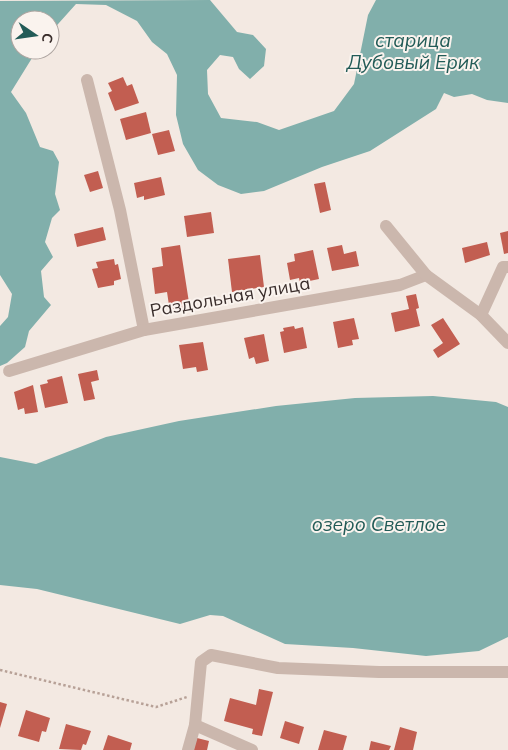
<svg xmlns="http://www.w3.org/2000/svg" width="508" height="750" font-family="Mulish,sans-serif">
  <rect width="100%" height="100%" fill="#f3e9e2"/>
  <g fill="#81afab">
    <path d="M 210,0 L 237,32 L 253,35 L 266,49 L 264,66 L 250,79 L 239,69 L 233,57 L 220,55 L 207,70 L 208,94 L 221,118 L 257,122 L 279,130 L 334,111 L 354,84 L 368,15 L 376,0 L 508,0 L 508,103 L 487,100 L 472,94 L 454,97 L 444,93 L 436,109 L 370,151 L 322,167 L 264,191 L 241,194 L 218,185 L 198,170 L 183,144 L 176,115 L 177,75 L 167,54 L 152,42 L 137,21 L 106,5 L 76,4 L 50,33 L 50,20 L 20,20 L 20,50 L 37,50 L 11,92 L 26,113 L 40,147 L 53,151 L 59,162 L 55,194 L 60,210 L 52,218 L 45,242 L 53,257 L 41,271 L 44,297 L 51,305 L 29,331 L 25,347 L 7,363 L 0,366 L 0,326 L 8,317 L 12,294 L 0,275 L 0,1 Z"/>
    <path d="M 433,396 L 496,402 L 508,407 L 508,637 L 479,651 L 426,656 L 353,648 L 285,644 L 223,616 L 210,615 L 180,624 L 37,589 L 0,585 L 0,457 L 36,464 L 106,437 L 179,421 L 276,406 L 355,398 Z"/>
  </g>
  <g fill="#c25e51">
    <path d="M 123,77 L 127,86 L 132,84 L 139,103 L 115,111 L 108,93 L 112,91 L 108,83 Z"/>
    <path d="M 146,112 L 151,133 L 126,140 L 120,119 Z"/>
    <path d="M 169,130 L 175,151 L 158,155 L 152,134 Z"/>
    <path d="M 98,171 L 103,188 L 90,192 L 84,175 Z"/>
    <path d="M 161,177 L 165,195 L 144,200 L 144,196 L 137,198 L 134,183 Z"/>
    <path d="M 325,182 L 331,210 L 320,213 L 314,184 Z"/>
    <path d="M 211,212 L 214,233 L 187,237 L 184,216 Z"/>
    <path d="M 103,227 L 106,240 L 77,247 L 74,234 Z"/>
    <path d="M 508,231 L 508,253 L 504,254 L 500,233 Z"/>
    <path d="M 487,242 L 490,255 L 465,263 L 462,248 Z"/>
    <path d="M 180,245 L 190,309 L 170,312 L 167,292 L 155,294 L 152,268 L 163,266 L 161,248 Z"/>
    <path d="M 342,245 L 344,254 L 356,251 L 359,266 L 332,271 L 327,248 Z"/>
    <path d="M 313,250 L 319,279 L 300,283 L 299,278 L 290,280 L 287,263 L 295,261 L 294,254 Z"/>
    <path d="M 260,255 L 264,287 L 232,292 L 228,259 Z"/>
    <path d="M 114,259 L 115,265 L 118,264 L 121,279 L 114,281 L 114,285 L 98,288 L 92,269 L 98,268 L 96,262 Z"/>
    <path d="M 416,294 L 419,308 L 416,309 L 420,326 L 395,332 L 391,313 L 409,309 L 406,296 Z"/>
    <path d="M 354,318 L 359,339 L 352,340 L 353,345 L 338,348 L 333,322 Z"/>
    <path d="M 443,318 L 460,344 L 438,358 L 433,350 L 443,343 L 431,325 Z"/>
    <path d="M 294,326 L 295,329 L 303,327 L 307,348 L 284,353 L 280,332 L 284,331 L 283,328 Z"/>
    <path d="M 264,334 L 269,361 L 256,364 L 254,357 L 249,359 L 244,338 Z"/>
    <path d="M 203,342 L 208,370 L 197,372 L 196,367 L 183,369 L 179,345 Z"/>
    <path d="M 97,370 L 99,380 L 91,382 L 95,399 L 84,401 L 78,374 Z"/>
    <path d="M 62,376 L 68,403 L 45,408 L 40,385 L 48,383 L 47,380 Z"/>
    <path d="M 33,385 L 38,412 L 25,414 L 24,408 L 18,410 L 14,392 Z"/>
    <path d="M 259,689 L 273,692 L 262,736 L 252,734 L 253,729 L 224,721 L 230,698 L 256,705 Z"/>
    <path d="M 0,702 L 7,704 L 0,728 Z"/>
    <path d="M 26,710 L 50,718 L 46,732 L 42,731 L 39,742 L 18,736 Z"/>
    <path d="M 285,721 L 304,727 L 299,744 L 280,738 Z"/>
    <path d="M 66,724 L 91,731 L 86,745 L 83,744 L 81,750 L 59,749 Z"/>
    <path d="M 400,727 L 417,732 L 413,750 L 394,750 Z"/>
    <path d="M 324,730 L 347,736 L 343,750 L 318,750 Z"/>
    <path d="M 108,735 L 132,743 L 130,750 L 103,750 Z"/>
    <path d="M 197,738 L 209,741 L 207,750 L 193,750 Z"/>
    <path d="M 371,741 L 391,746 L 389,750 L 369,750 Z"/>
  </g>
  <g fill="none" stroke-linecap="round" stroke-linejoin="round">
    <path stroke="#b7a197" stroke-width="2.5" stroke-dasharray="2.5 2.5" stroke-linecap="butt" d="M 0,670 L 156,707 L 187,697"/>
    <g stroke="#cbb7ad" stroke-width="12">
      <path d="M 87,80 L 120,210 L 144,330 L 400,285 L 426,275"/>
      <path d="M 386,226 L 426,275 L 481,315 L 508,343"/>
      <path d="M 481,315 L 503,267 L 508,267"/>
      <path d="M 9,371 L 144,330"/>
      <path d="M 195,725 L 252,750"/>
      <path d="M 188,750 L 195,725 L 201,662 L 211,655 L 278,668 L 379,672 L 508,672"/>
    </g>
  </g>
  <g text-anchor="middle" stroke-width="4" stroke-linejoin="round" paint-order="stroke">
    <g font-size="18" fill="#3a2e2c" stroke="#faf3ee">
      <text transform="translate(230 297) rotate(-10)" y="6">Раздольная улица</text>
    </g>
    <g font-size="19" font-style="italic" fill="#225b57" stroke="#faf3ee">
      <text x="413" y="47">старица<tspan x="413" dy="22">Дубовый Ерик</tspan></text>
      <text x="379" y="531">озеро Светлое</text>
    </g>
  </g>
  <g transform="translate(35 35) rotate(103)"><circle r="24" fill="#faf3ee" stroke="#ada4a0"/>
  <path d="M0-4L9 19L0 12L-9 19Z" fill="#225b57"/>
  <text y="-8" font-size="14" font-weight="bold" text-anchor="middle" fill="#3a2e2c">С</text>
  </g>
</svg>
